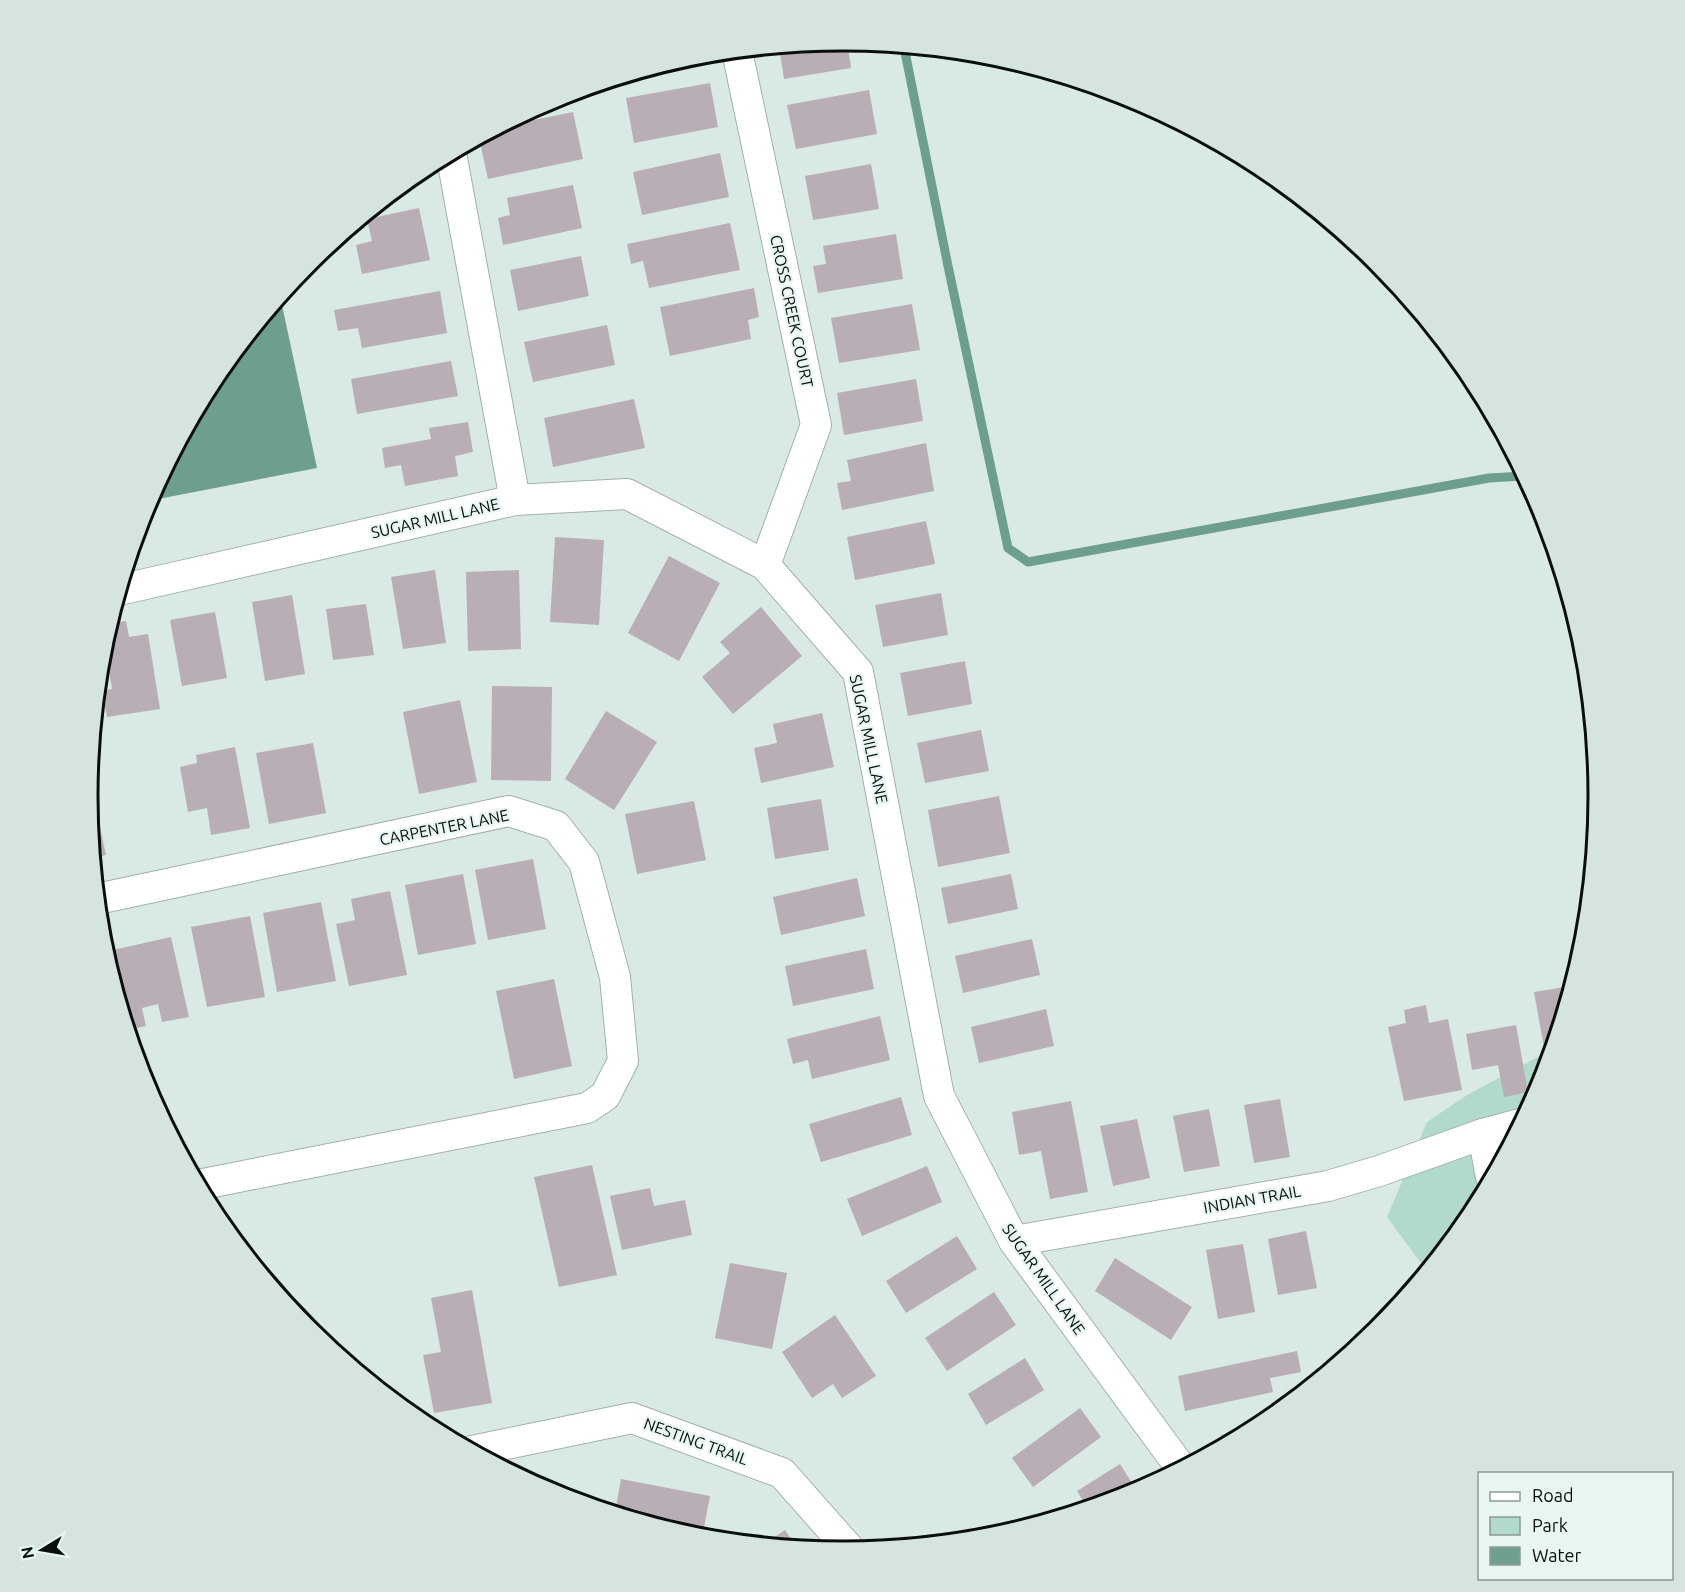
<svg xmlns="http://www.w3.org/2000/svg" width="1685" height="1592" font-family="Ubuntu,sans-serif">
  <rect width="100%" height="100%" fill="#d9e9e3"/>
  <path fill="#b2dacb" d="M 1551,1050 L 1540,1085 L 1470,1216 L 1426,1270 L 1387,1217 L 1427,1122 L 1467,1095 Z"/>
  <path fill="#6e9e8d" d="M 280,296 L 317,468 L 148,501 L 215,376 Z"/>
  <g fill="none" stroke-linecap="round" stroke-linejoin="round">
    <path stroke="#6e9e8d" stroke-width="9" d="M 904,47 L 948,266 L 1008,548 L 1028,562 L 1489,478 L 1524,476"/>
  </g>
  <g fill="#baaeb6">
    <path d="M 847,41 L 851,68 L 784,79 L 779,47 Z"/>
    <path d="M 707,54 L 707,56 L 680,61 L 695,55 Z"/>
    <path d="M 710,83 L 718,127 L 634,143 L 626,98 Z"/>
    <path d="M 869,90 L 877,134 L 796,149 L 787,105 Z"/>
    <path d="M 573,112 L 583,159 L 488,179 L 479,138 L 499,127 Z"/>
    <path d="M 720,153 L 729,197 L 642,215 L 633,172 Z"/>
    <path d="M 871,164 L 879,209 L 813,220 L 805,176 Z"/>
    <path d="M 416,173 L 418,181 L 403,184 L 404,183 Z"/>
    <path d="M 573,185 L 582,228 L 503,245 L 498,218 L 510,215 L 507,198 Z"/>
    <path d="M 419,208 L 430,260 L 362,274 L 356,245 L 372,241 L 367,219 Z"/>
    <path d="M 730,223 L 740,270 L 649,288 L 643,261 L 631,264 L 627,244 Z"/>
    <path d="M 896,234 L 903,279 L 818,293 L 813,266 L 826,264 L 823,246 Z"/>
    <path d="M 581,256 L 589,296 L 518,311 L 510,270 Z"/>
    <path d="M 754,288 L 759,317 L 748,320 L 751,339 L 670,356 L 660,307 Z"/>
    <path d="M 440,291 L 447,333 L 362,348 L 358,328 L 338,331 L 334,310 Z"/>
    <path d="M 912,304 L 920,350 L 839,363 L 831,318 Z"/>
    <path d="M 607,325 L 615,365 L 533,382 L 524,342 Z"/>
    <path d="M 451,361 L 458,396 L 357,414 L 351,379 Z"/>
    <path d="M 916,379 L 923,421 L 844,435 L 837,393 Z"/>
    <path d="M 634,399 L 645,448 L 553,467 L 544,418 Z"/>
    <path d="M 468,422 L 473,452 L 455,456 L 458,476 L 405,486 L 401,465 L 385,468 L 382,448 L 431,439 L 429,428 Z"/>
    <path d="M 926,443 L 934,491 L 842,510 L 837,483 L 851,481 L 847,460 Z"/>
    <path d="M 926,521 L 935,564 L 855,580 L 847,537 Z"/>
    <path d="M 555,537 L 604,540 L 599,625 L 550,622 Z"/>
    <path d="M 669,556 L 720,583 L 679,661 L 628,633 Z"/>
    <path d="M 435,570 L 446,643 L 403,649 L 391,577 Z"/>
    <path d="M 519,570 L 521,649 L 468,651 L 466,572 Z"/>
    <path d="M 941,593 L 948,635 L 883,647 L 875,605 Z"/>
    <path d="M 292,595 L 305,674 L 265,681 L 252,602 Z"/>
    <path d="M 366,604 L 374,655 L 333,660 L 326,609 Z"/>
    <path d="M 761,607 L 802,656 L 733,714 L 702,677 L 730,653 L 720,642 Z"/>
    <path d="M 215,612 L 227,678 L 182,686 L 170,620 Z"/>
    <path d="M 126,621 L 129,637 L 148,634 L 160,709 L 107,717 L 102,691 L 112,689 L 104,640 L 109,624 Z"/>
    <path d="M 965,661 L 972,704 L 908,716 L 900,673 Z"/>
    <path d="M 492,686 L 552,687 L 551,781 L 491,780 Z"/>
    <path d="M 460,700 L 477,782 L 419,794 L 403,712 Z"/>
    <path d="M 606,711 L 657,742 L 614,810 L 565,779 Z"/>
    <path d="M 822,713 L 834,767 L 761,783 L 754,748 L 777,743 L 773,724 Z"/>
    <path d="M 981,730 L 989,771 L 925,783 L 917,743 Z"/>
    <path d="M 313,743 L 326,813 L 269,824 L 256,753 Z"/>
    <path d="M 235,747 L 250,828 L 211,835 L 207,808 L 188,812 L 180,767 L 197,763 L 196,755 Z"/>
    <path d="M 89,777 L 106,855 L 93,858 L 87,796 Z"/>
    <path d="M 999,796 L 1010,853 L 938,867 L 928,810 Z"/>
    <path d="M 821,799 L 829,850 L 775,859 L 767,808 Z"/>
    <path d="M 694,801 L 706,860 L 637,874 L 625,814 Z"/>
    <path d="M 533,859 L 546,929 L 488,940 L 475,870 Z"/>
    <path d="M 463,874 L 476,944 L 418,955 L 405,885 Z"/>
    <path d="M 1011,874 L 1018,909 L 948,924 L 941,888 Z"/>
    <path d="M 857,878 L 865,916 L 781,935 L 773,897 Z"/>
    <path d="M 390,891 L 407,975 L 349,986 L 336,924 L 355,920 L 351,899 Z"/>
    <path d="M 321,902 L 336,981 L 277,992 L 263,913 Z"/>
    <path d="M 250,916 L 265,997 L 207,1007 L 191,927 Z"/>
    <path d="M 171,937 L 189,1017 L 162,1022 L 158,1004 L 142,1008 L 146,1026 L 128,1030 L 104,952 Z"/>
    <path d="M 1032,939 L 1040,975 L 963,993 L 955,956 Z"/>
    <path d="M 866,949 L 874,989 L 793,1006 L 785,966 Z"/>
    <path d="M 554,979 L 572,1066 L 514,1079 L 496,991 Z"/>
    <path d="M 1571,986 L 1547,1064 L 1534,992 Z"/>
    <path d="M 1426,1005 L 1429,1023 L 1448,1019 L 1462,1090 L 1404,1101 L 1388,1027 L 1406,1023 L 1404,1010 Z"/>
    <path d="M 1046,1009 L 1054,1046 L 979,1063 L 971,1027 Z"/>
    <path d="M 880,1016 L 890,1060 L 812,1079 L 808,1060 L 793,1064 L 787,1039 Z"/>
    <path d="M 1516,1025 L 1528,1092 L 1504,1097 L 1498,1065 L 1472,1070 L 1466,1034 Z"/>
    <path d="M 901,1097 L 912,1135 L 821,1162 L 809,1124 Z"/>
    <path d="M 1280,1099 L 1290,1157 L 1254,1163 L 1244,1105 Z"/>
    <path d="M 1071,1101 L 1088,1192 L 1050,1199 L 1041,1151 L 1019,1155 L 1012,1112 Z"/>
    <path d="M 1209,1109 L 1220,1166 L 1184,1172 L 1173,1116 Z"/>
    <path d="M 1137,1119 L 1150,1178 L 1113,1186 L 1100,1126 Z"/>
    <path d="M 592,1165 L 617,1275 L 559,1287 L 534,1177 Z"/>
    <path d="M 927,1166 L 942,1202 L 862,1236 L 847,1199 Z"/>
    <path d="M 650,1188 L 654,1206 L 685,1200 L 692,1235 L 622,1250 L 610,1196 Z"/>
    <path d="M 1306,1231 L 1317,1288 L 1278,1295 L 1268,1239 Z"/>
    <path d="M 957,1236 L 977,1269 L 906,1313 L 886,1281 Z"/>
    <path d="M 1243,1244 L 1255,1312 L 1218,1319 L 1206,1250 Z"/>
    <path d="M 1115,1258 L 1192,1307 L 1171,1340 L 1095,1291 Z"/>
    <path d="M 730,1263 L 787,1273 L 772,1349 L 715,1338 Z"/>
    <path d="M 472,1290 L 492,1403 L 434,1413 L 423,1355 L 441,1352 L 431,1298 Z"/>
    <path d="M 994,1292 L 1016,1325 L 947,1371 L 925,1338 Z"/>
    <path d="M 835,1315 L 876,1376 L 842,1398 L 833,1384 L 812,1398 L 782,1352 Z"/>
    <path d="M 1297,1351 L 1301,1372 L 1270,1378 L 1273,1392 L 1185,1411 L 1178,1376 Z"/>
    <path d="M 1025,1358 L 1044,1390 L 986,1425 L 968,1394 Z"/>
    <path d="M 1080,1408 L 1101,1437 L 1033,1487 L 1012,1458 Z"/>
    <path d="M 1251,1430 L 1223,1445 L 1221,1435 Z"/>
    <path d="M 1120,1464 L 1137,1491 L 1087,1507 L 1077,1491 Z"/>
    <path d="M 621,1479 L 710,1496 L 702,1538 L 615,1513 Z"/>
    <path d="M 785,1530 L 796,1547 L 765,1544 Z"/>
  </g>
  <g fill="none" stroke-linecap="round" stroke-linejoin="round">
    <g stroke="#a2b1ab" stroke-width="32">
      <g id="street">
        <path d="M 737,51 L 816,425 L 765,565"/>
        <path d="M 451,153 L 515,500"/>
        <path d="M 119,590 L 515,500 L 627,494 L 765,565 L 858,672 L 939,1096 L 1014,1241 L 1181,1468"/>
        <path d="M 97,899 L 509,811 L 556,826 L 584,862 L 615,977 L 623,1061 L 605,1096 L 587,1108 L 198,1185"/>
        <path d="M 1483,1134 L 1491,1177"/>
        <path d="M 1014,1241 L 1328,1186 L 1379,1171 L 1483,1134 L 1520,1124"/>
        <path d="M 472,1451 L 632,1418 L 782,1473 L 851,1551"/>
      </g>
    </g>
    <use href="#street" stroke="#fff" stroke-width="30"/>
  </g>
  <g text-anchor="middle" stroke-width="4.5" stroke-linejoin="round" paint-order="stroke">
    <g font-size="16" fill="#0a0f0d" stroke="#e7f6f0">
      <text transform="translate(792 311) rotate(78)" y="6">CROSS CREEK COURT</text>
      <text transform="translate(435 518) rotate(-13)" y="6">SUGAR MILL LANE</text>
      <text transform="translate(869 739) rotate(78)" y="6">SUGAR MILL LANE</text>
      <text transform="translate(444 827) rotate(-11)" y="6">CARPENTER LANE</text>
      <text transform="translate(1252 1199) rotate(-10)" y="6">INDIAN TRAIL</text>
      <text transform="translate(1044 1279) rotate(55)" y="6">SUGAR MILL LANE</text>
      <text transform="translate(696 1441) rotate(20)" y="6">NESTING TRAIL</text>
    </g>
  </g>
  <path d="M0 0H1685V1592H0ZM98 796a745 745 0 1 1 1490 0a745 745 0 1 1-1490 0Z" fill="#d5e4de" fill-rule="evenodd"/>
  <path fill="none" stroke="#0a0f0d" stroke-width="3" d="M98 796a745 745 0 1 1 1490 0a745 745 0 1 1-1490 0Z"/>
  <rect x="1478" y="1472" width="195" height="108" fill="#e7f6f0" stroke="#8f9a95" stroke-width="1.5"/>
  <rect x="1490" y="1492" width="30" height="9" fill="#ffffff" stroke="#8f9a95" stroke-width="1.5"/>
  <text x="1532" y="1502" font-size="18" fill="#0a0f0d">Road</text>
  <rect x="1490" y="1517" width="30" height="18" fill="#b2dacb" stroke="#8f9a95" stroke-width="1.5"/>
  <text x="1532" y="1532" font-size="18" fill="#0a0f0d">Park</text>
  <rect x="1490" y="1547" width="30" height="18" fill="#6e9e8d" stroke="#8f9a95" stroke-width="1.5"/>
  <text x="1532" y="1562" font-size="18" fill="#0a0f0d">Water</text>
  <g transform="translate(42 1550) rotate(259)" stroke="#e7f6f0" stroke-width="4.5" paint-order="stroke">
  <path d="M0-4.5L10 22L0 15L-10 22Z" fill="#0a0f0d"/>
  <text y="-9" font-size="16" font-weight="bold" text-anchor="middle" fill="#0a0f0d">N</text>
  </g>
</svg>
